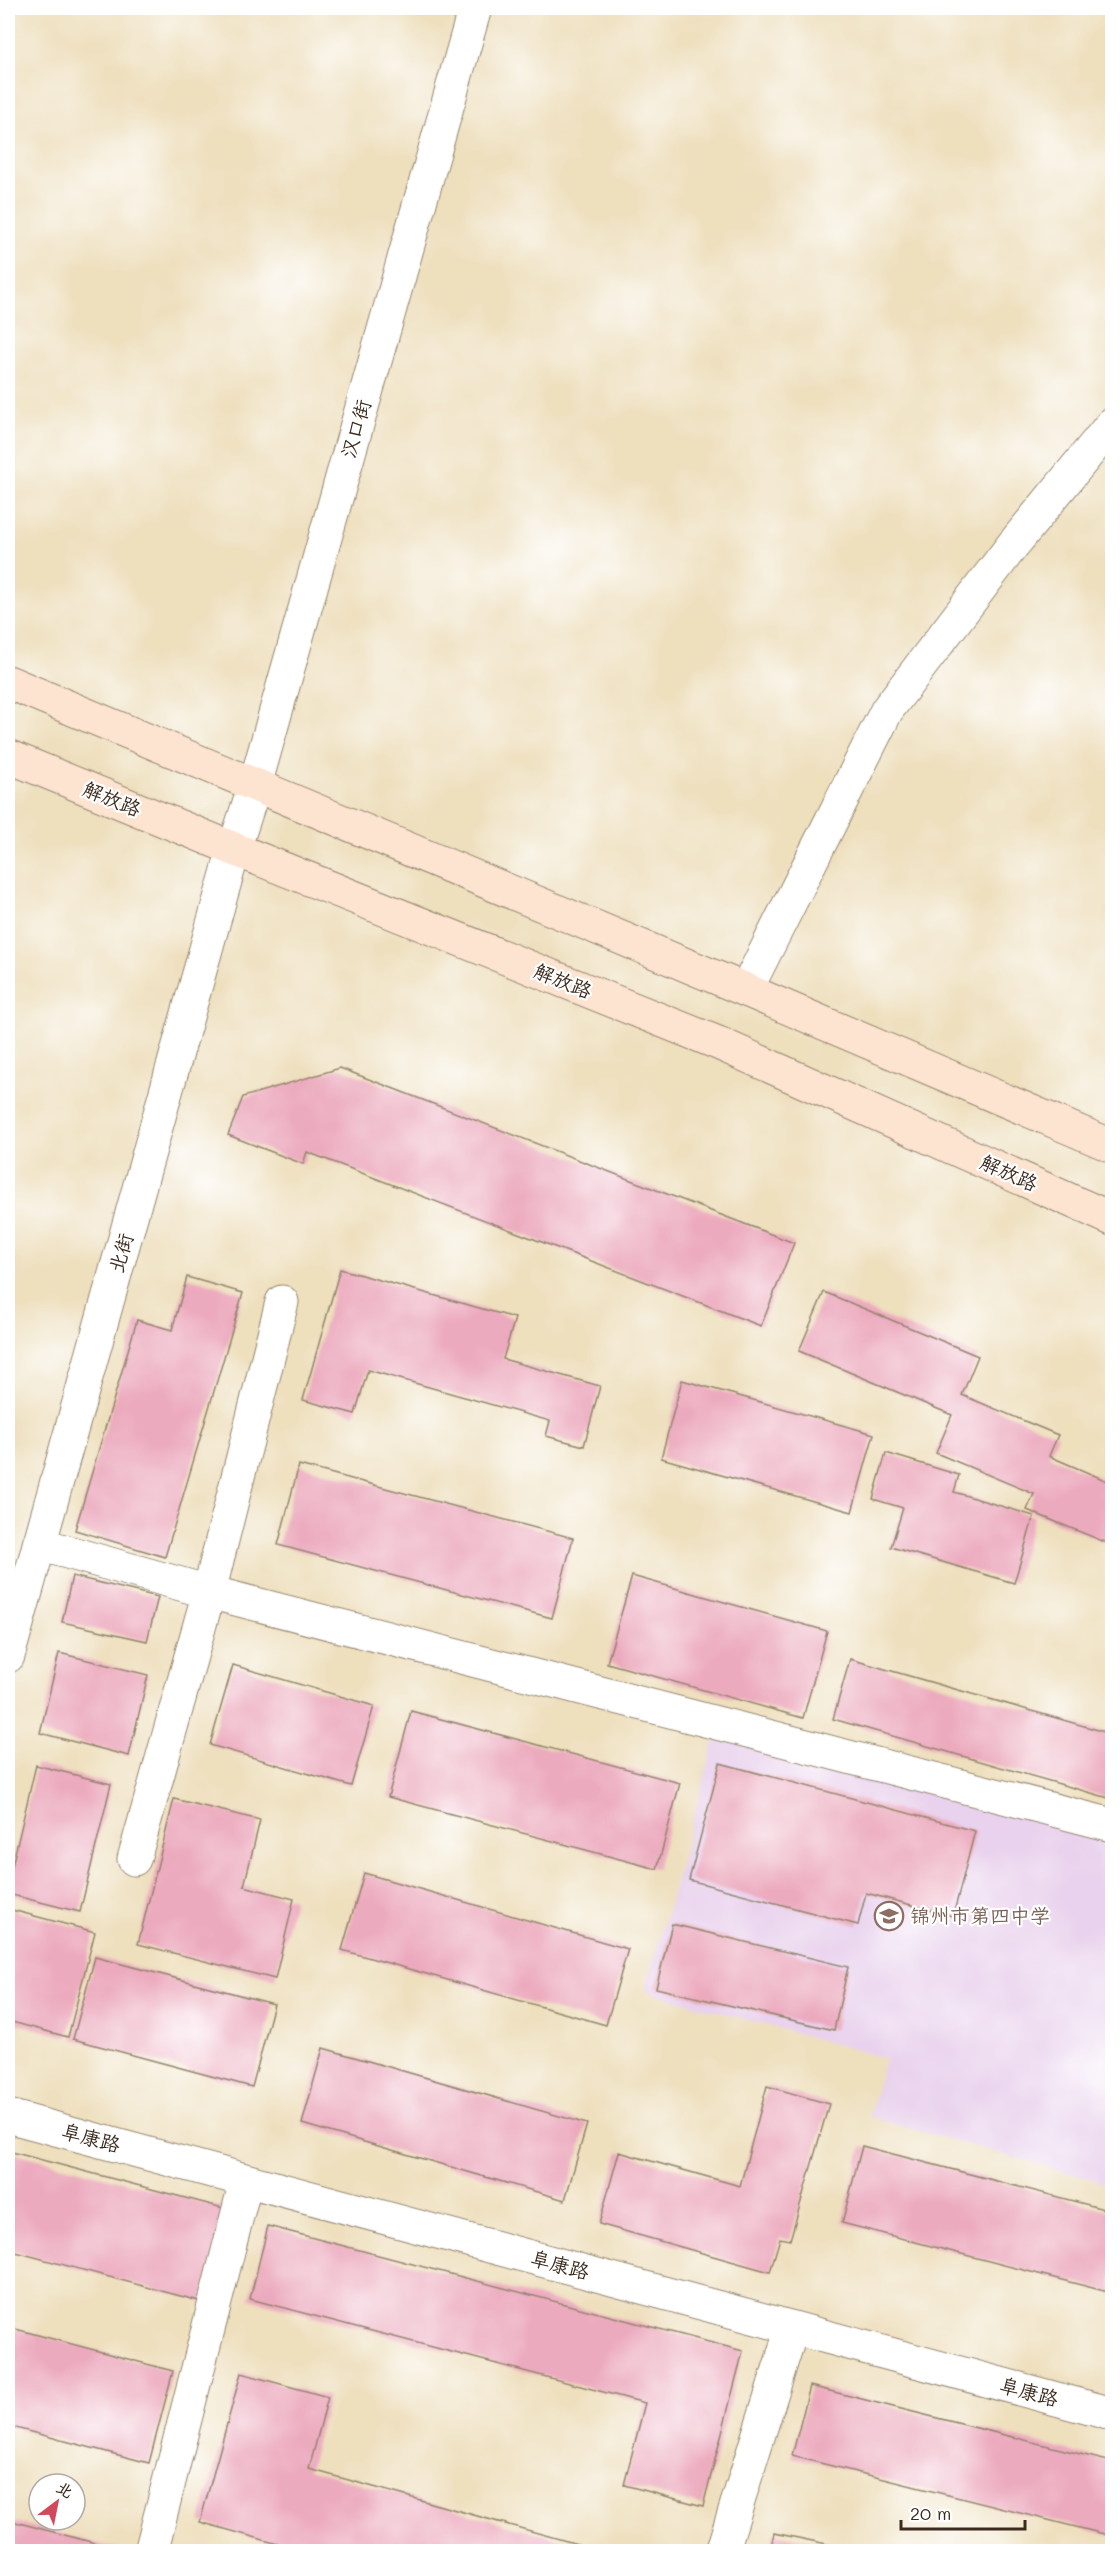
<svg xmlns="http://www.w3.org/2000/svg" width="1120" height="2559" font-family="Mali,'LXGW WenKai TC',sans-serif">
  <rect width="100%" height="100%" fill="#fff"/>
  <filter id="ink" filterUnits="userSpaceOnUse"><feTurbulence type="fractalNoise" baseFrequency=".0167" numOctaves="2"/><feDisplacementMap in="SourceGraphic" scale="12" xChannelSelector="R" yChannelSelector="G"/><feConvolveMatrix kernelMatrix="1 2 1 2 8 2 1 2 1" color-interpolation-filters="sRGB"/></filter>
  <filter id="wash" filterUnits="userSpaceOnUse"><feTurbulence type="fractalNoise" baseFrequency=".008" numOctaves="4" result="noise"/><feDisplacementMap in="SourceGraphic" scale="24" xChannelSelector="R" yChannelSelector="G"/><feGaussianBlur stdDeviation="1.35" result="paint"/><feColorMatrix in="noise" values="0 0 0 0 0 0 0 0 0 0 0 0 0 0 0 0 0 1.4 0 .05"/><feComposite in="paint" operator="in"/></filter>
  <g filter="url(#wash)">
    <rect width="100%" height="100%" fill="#eedfbd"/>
    <path fill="#e9d2ed" d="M 718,1729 L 1112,1840 L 1112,2185 L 869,2117 L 885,2058 L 645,1991 Z"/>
    <g id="blocks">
      <g fill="#ecaabe">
        <path d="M 340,1068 L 794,1243 L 761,1326 L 307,1152 L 303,1164 L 228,1135 L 243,1097 Z"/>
        <path d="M 340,1269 L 515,1318 L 503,1359 L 600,1386 L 584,1446 L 546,1436 L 550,1421 L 368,1370 L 355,1414 L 303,1400 Z"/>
        <path d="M 187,1277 L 243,1293 L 165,1557 L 75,1530 L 137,1320 L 172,1330 Z"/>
        <path d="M 824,1292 L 978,1356 L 962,1395 L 1058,1435 L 1049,1456 L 1112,1483 L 1112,1545 L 1027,1510 L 1034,1494 L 936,1453 L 952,1415 L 799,1351 Z"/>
        <path d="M 682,1380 L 874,1434 L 852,1512 L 661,1458 Z"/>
        <path d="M 886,1453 L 959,1475 L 954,1492 L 1034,1516 L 1014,1583 L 891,1547 L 903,1508 L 873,1499 Z"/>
        <path d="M 299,1465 L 573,1538 L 552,1618 L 278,1545 Z"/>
        <path d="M 72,1576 L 158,1597 L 147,1641 L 62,1622 Z"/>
        <path d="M 632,1576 L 827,1631 L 803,1718 L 607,1663 Z"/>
        <path d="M 59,1653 L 148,1675 L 129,1756 L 40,1733 Z"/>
        <path d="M 850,1659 L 1112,1734 L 1112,1799 L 833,1719 Z"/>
        <path d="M 233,1665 L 374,1706 L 351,1786 L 210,1745 Z"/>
        <path d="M 411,1711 L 680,1783 L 657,1869 L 388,1797 Z"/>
        <path d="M 720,1763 L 975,1831 L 953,1916 L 866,1893 L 858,1925 L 689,1880 Z"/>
        <path d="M 36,1765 L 111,1784 L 80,1912 L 8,1894 L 8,1883 Z"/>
        <path d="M 174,1799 L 260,1820 L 244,1886 L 294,1899 L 275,1979 L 138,1944 Z"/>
        <path d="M 364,1873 L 628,1949 L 606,2025 L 342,1950 Z"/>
        <path d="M 12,1910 L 95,1932 L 68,2037 L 8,2021 L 8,1927 Z"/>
        <path d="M 672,1924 L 848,1967 L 834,2030 L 656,1988 Z"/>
        <path d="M 95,1957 L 274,2004 L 252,2087 L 73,2039 Z"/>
        <path d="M 323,2048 L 587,2124 L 565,2200 L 302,2124 Z"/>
        <path d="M 767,2086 L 829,2104 L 790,2240 L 780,2238 L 770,2272 L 599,2224 L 619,2152 L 740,2186 Z"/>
        <path d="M 862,2146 L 1112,2211 L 1112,2293 L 842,2223 Z"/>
        <path d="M 8,2151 L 227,2209 L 203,2302 L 8,2250 Z"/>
        <path d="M 268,2226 L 743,2351 L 703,2506 L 624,2485 L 645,2403 L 250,2299 Z"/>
        <path d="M 8,2327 L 173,2371 L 149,2463 L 8,2426 Z"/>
        <path d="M 241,2373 L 328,2397 L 309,2469 L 606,2552 L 306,2552 L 200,2522 Z"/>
        <path d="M 810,2386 L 1112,2462 L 1112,2536 L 792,2456 Z"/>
        <path d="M 8,2520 L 125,2551 L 125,2552 L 8,2552 Z"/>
        <path d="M 774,2533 L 856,2550 L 856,2552 L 770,2552 Z"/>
      </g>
    </g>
  </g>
  <g filter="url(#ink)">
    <use href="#blocks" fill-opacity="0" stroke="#94846e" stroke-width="1.5"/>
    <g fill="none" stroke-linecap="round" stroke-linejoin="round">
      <g stroke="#94846e" stroke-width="35">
        <g id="minor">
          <path d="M 746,990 L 887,710 L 1012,546 L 1112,424"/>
          <path d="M 39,1544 L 209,1592 L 1112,1825"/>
          <path d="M 134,1859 L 209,1592 L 282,1302"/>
          <path d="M 8,2116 L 1112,2414"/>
          <path d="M 151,2552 L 246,2181"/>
          <path d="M 722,2552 L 792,2328"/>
        </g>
      </g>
      <g stroke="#94846e" stroke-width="35">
        <path id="tertiary" d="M 8,1656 L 234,849 L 255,785 L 475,8"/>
      </g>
      <g stroke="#94846e" stroke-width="35">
        <g id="secondary">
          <path d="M 8,682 L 746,990 L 1112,1146"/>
          <path d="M 8,756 L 234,849 L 718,1043 L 1112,1219"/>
        </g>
      </g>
      <use href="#minor" stroke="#fff" stroke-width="33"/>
      <use href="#tertiary" stroke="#fff" stroke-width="33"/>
      <use href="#secondary" stroke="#fde4d1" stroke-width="33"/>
    </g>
  </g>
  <defs>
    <g id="school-ring" transform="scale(1.5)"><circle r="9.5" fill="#fff" stroke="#8d6e63" stroke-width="1.5"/><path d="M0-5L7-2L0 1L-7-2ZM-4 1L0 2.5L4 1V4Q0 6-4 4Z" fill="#8d6e63"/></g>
  </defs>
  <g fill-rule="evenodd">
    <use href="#school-ring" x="889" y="1916"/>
  </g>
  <g text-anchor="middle" stroke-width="4.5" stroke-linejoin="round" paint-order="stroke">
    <g font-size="20" fill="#3b2a1e" stroke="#fff">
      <text transform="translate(356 429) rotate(-74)" y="7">汉口街</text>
      <text transform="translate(112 799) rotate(22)" y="7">解放路</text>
      <text transform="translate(563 981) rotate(22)" y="7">解放路</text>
      <text transform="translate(1009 1173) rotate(24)" y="7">解放路</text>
      <text transform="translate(121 1253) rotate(-74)" y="7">北街</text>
      <text transform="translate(91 2138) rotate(15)" y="7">阜康路</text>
      <text transform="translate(560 2265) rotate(15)" y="7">阜康路</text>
      <text transform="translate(1029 2392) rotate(15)" y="7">阜康路</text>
    </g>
    <g font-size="20" fill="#785e54" stroke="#fff" text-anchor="start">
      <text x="910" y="1923">锦州市第四中学</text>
    </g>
  </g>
  <rect width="1120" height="2559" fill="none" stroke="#fff" stroke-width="30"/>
  <g transform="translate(57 2502) rotate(32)"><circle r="28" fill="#ffffff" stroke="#b1aaa5" stroke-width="1.5"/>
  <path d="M0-4.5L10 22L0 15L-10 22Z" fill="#d1495b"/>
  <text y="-9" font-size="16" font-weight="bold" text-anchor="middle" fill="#3b2a1e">北</text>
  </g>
  <path d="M901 2520v9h124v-9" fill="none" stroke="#3b2a1e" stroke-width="3"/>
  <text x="910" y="2520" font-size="18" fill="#3b2a1e" stroke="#ffffff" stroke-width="4.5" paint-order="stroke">20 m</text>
</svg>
